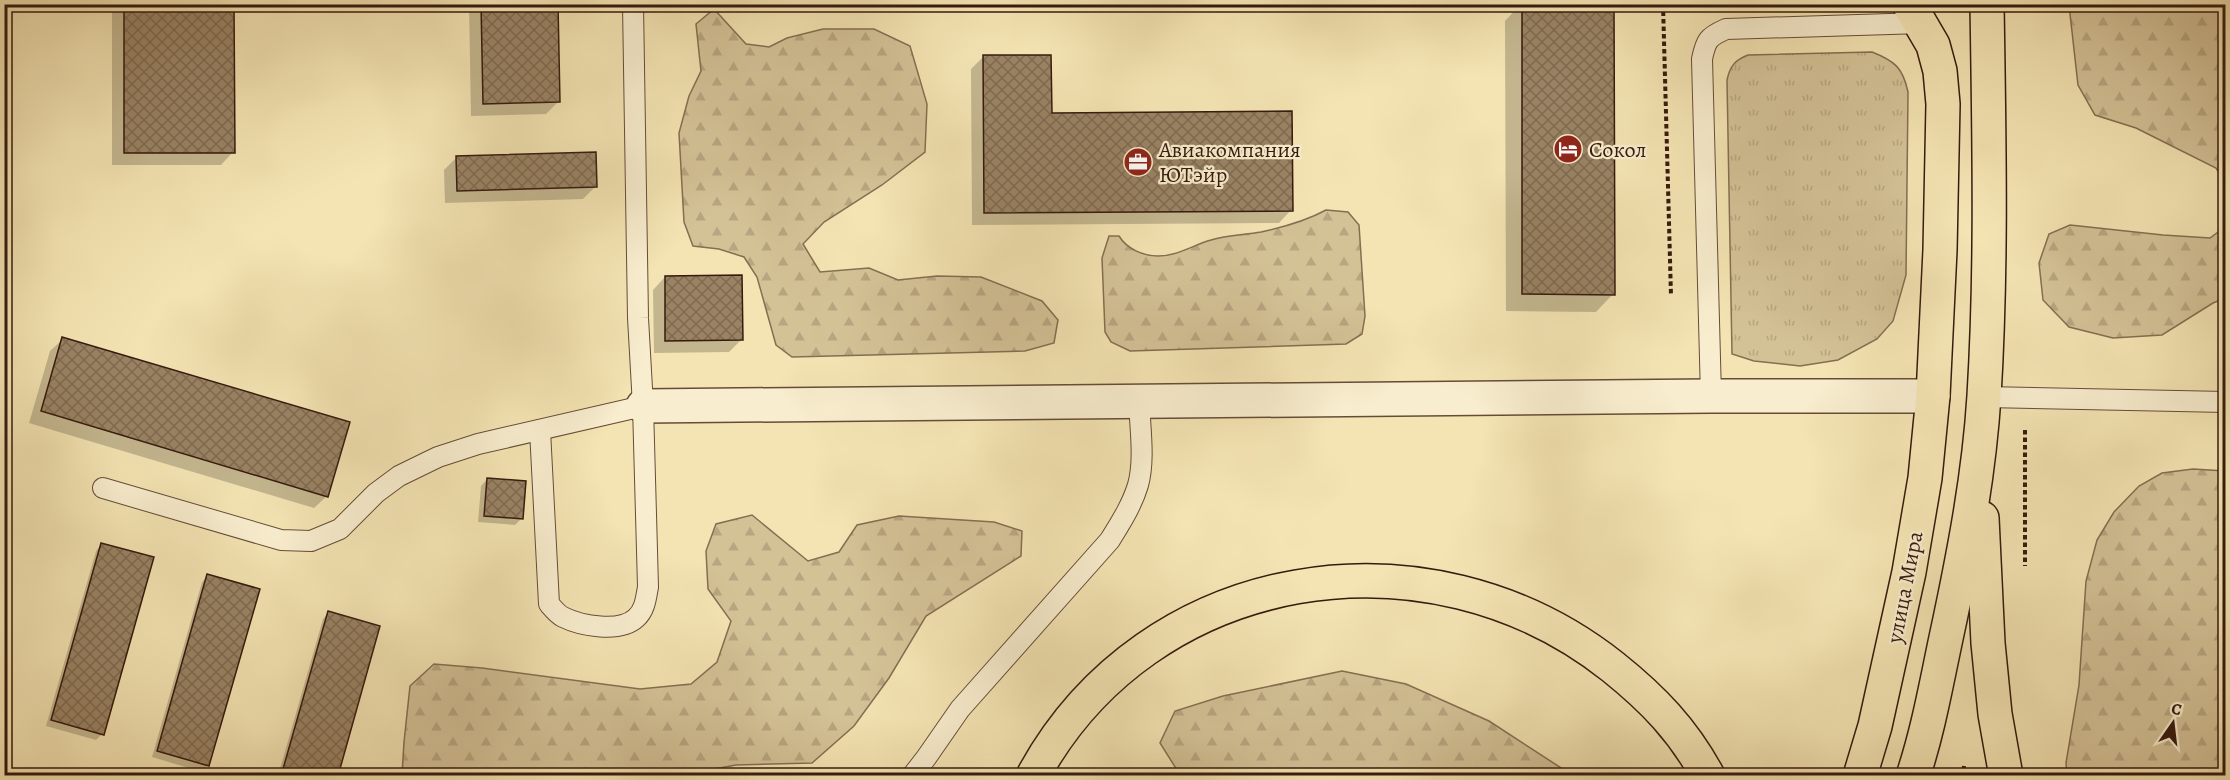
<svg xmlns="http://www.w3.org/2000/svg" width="2230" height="780" font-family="Alegreya,serif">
  <defs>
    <pattern id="grass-tufts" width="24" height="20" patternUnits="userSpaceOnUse" patternTransform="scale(1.5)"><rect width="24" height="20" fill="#d4c297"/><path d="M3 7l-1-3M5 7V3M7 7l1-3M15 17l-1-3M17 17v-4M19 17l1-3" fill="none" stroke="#b7a681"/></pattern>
    <pattern id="forest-firs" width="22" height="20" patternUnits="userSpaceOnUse" patternTransform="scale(1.5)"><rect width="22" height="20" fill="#d4c297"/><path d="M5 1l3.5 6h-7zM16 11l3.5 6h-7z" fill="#b7a681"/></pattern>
    <pattern id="building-cross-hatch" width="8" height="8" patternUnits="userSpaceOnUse" patternTransform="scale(1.5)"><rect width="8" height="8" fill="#998364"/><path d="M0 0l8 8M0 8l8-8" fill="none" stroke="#7e6a51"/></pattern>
  </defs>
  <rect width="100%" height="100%" fill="#f4e4b3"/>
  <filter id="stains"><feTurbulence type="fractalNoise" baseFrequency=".00333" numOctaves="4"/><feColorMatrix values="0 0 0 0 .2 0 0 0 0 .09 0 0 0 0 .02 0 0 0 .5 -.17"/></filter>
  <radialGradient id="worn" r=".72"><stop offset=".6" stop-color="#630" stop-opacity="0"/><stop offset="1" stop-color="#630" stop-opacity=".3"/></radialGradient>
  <path fill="url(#grass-tufts)" stroke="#856e52" stroke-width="1.5" d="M 1872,52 C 1895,61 1903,68 1908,92 L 1906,275 L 1893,321 L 1877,339 L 1838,360 L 1800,366 L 1754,361 L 1732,354 L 1727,80 C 1730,66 1735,60 1748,55 Z"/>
  <g fill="url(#forest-firs)" stroke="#856e52" stroke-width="1.5">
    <path d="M 2069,5 L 2225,5 L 2225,182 L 2216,168 L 2136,128 L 2095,115 L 2078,85 Z"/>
    <path d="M 714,9 L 746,44 L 769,47 L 787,38 L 823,29 L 874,29 L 910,46 L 927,104 L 925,152 L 882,185 L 824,222 L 803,244 L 820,272 L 869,268 L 898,280 L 937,276 L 981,277 L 1042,301 L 1058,320 L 1054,343 L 1025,351 L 792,357 L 776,345 L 757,277 L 744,257 L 719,249 L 693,246 L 684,222 L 679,133 L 689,96 L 701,71 L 696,24 Z"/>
    <path d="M 1326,210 L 1348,212 L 1359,225 L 1365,316 L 1362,334 L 1346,344 L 1130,351 L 1111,342 L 1105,332 L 1102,258 L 1109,236 L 1119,236 C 1127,249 1143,256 1158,256 C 1178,256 1193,245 1211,240 C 1227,235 1244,235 1261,232 C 1284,227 1306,221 1326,210 Z"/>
    <path d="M 2070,225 L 2163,235 L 2210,238 L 2225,227 L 2225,298 L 2213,303 L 2162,335 L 2113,338 L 2069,327 L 2043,300 L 2039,263 L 2049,234 Z"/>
    <path d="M 2193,469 L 2225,471 L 2225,775 L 2067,775 L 2066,763 L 2079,685 L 2086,581 L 2097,540 L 2114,512 L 2139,486 L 2162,473 Z"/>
    <path d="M 752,515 L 808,561 L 839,552 L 857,525 L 899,516 L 994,522 L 1022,531 L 1021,556 L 926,616 L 889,678 L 854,726 L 812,763 L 736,765 L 693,773 L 692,776 L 402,775 L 404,742 L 410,686 L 434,664 L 482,668 L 640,689 L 691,684 L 717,662 L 731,621 L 708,589 L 706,551 L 716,524 Z"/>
    <path d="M 1342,671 L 1406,684 L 1489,721 L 1572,775 L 1187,775 L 1177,770 L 1160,743 L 1175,711 L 1223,696 Z"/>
  </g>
  <g fill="#0003">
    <path d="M 112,4 L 233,4 L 233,152 L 221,165 L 112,165 Z"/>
    <path d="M 469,4 L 557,4 L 558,102 L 546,114 L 471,116 Z"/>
    <path d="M 1521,4 L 1613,4 L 1613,294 L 1596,312 L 1506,311 L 1505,21 Z"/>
    <path d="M 983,57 L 1050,114 L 1291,210 L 1279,223 L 972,225 L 971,69 Z"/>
    <path d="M 456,158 L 595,187 L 583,199 L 445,203 L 444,170 Z"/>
    <path d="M 665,277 L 741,340 L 729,352 L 654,353 L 653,290 Z"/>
    <path d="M 63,339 L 327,496 L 314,508 L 29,423 L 50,351 Z"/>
    <path d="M 487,479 L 521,519 L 515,525 L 478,522 L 481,486 Z"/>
    <path d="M 102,544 L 102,734 L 96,740 L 46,726 L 96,551 Z"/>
    <path d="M 208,576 L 208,765 L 202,772 L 152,757 L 202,582 Z"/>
    <path d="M 329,612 L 336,776 L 278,776 L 323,619 Z"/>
  </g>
  <g fill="url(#building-cross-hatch)" stroke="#361a0e" stroke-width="1.5">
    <path d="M 124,4 L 234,4 L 235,153 L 124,153 Z"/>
    <path d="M 481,4 L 558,4 L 560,102 L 483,104 Z"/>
    <path d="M 1522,4 L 1614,4 L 1615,295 L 1522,294 Z"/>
    <path d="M 983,55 L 1051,55 L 1052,113 L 1292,111 L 1293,211 L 984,213 Z"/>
    <path d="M 596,152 L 597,187 L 457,191 L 456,156 Z"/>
    <path d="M 742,275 L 743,340 L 665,341 L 665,276 Z"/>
    <path d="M 62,337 L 350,422 L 328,497 L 41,411 Z"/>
    <path d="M 487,478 L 526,481 L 523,519 L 484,516 Z"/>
    <path d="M 101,543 L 154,557 L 104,735 L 51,720 Z"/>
    <path d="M 207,574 L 260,589 L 209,766 L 157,751 Z"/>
    <path d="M 328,611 L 380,626 L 338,776 L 281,776 Z"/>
  </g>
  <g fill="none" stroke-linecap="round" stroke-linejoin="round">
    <g stroke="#664c37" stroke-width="22">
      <g id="lane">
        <path d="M 1711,396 L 1702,59 C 1706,40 1708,37 1726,29 L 1922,23"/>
        <path d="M 1984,397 L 2226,402"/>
        <path d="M 540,430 L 549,604 C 553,608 557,614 563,617 C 581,626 620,633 636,618 C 645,610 646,598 648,587 L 643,406 L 638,318 L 633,4"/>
        <path d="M 103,488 L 281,540 L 311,541 L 340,529 L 376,493 L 399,476 L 438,457 L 478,444 L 643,406"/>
        <path d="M 912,776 L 926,758 L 960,709 L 1110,540 C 1121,522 1132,505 1138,485 C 1145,460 1140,428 1139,401"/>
      </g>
    </g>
    <g stroke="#664c37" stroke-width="36">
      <path id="street" d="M 643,406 L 1711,396 L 1933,396"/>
    </g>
    <g stroke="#361a0e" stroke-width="36">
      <g id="primary">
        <path d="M 1982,518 L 1988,643 L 1995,714 L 2006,776"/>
        <path d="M 1033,776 C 1148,564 1428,520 1613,667 C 1653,699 1683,730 1708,776"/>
        <path d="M 1860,776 L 1875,726 L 1909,572 L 1925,478 L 1933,396 L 1940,250 L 1943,104 L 1940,71 L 1933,45 L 1909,4"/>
        <path d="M 1913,776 C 1928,731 1936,685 1946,638 C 1963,559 1979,477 1984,396 C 1992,266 1989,135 1987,4"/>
      </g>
    </g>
    <g stroke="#361a0e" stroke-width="4" stroke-dasharray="4.5 3" stroke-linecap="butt">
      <path d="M 1663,4 L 1671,296"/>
      <path d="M 2025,430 L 2025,566"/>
      <path d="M 1963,776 L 1964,766"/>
    </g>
    <use href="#lane" stroke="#f8edce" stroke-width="20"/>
    <use href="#street" stroke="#f8edce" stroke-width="33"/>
    <use href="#primary" stroke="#f4e4b3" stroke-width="33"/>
  </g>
  <defs>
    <g id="hotel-disc" transform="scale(1.5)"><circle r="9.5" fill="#8f2418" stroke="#f8edce"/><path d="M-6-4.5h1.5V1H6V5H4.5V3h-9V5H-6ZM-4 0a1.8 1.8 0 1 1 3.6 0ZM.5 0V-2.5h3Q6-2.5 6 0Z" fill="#fff"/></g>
    <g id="office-disc" transform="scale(1.5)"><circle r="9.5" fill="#8f2418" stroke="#f8edce"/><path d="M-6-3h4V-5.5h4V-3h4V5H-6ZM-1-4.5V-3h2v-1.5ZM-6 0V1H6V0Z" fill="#fff"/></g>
  </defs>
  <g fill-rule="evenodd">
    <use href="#hotel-disc" x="1568" y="149"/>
    <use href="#office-disc" x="1138" y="162"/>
  </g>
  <g text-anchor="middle" stroke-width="4.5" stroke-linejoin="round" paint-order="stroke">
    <g font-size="22" fill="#361a0e" stroke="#f8edce" text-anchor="start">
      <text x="1159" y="157">Авиакомпания<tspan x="1159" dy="25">ЮТэйр</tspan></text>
      <text x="1589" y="157">Сокол</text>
    </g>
    <g font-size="22" fill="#361a0e" stroke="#f8edce">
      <text transform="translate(1904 587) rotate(-79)" y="8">улица Мира</text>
    </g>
  </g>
  <rect width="2230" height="780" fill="none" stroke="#f4e4b3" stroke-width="24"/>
  <rect x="6" y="6" width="2218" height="768" fill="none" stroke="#361a0e" stroke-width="3"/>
  <rect x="12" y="12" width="2206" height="756" fill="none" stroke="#361a0e" stroke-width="1.5"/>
  <g transform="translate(2173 723) rotate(14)" stroke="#f8edce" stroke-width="4.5" paint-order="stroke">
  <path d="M0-4.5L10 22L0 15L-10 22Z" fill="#361a0e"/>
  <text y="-9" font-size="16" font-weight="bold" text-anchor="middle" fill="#361a0e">С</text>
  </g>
  <rect width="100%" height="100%" filter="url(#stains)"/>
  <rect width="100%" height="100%" fill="url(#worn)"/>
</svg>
